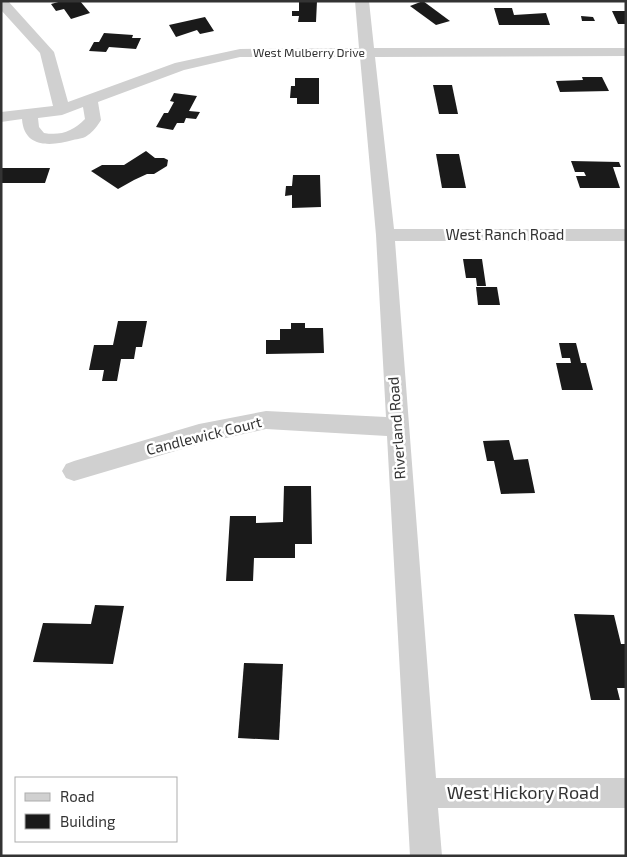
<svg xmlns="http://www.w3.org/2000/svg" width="627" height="857" font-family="'Exo 2',sans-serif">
  <rect width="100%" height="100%" fill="#fff"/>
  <g fill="#1a1a1a">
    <path d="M 62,1 L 80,1 L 90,13 L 71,19 L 64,9 L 56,11 L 51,4 Z"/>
    <path d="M 299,1 L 317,1 L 316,22 L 298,22 L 299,16 L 292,16 L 292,11 L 299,11 Z"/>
    <path d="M 423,1 L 450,21 L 436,25 L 410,6 Z"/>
    <path d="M 494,8 L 512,8 L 514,15 L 546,13 L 550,25 L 499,25 Z"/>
    <path d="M 612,11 L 626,11 L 626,24 L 618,24 Z"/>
    <path d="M 581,16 L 593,17 L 595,21 L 582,21 Z"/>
    <path d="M 205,17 L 214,31 L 200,34 L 197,30 L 176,37 L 169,25 Z"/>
    <path d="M 104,33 L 133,35 L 132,38 L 141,38 L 136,49 L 109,47 L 106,52 L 89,51 L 94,42 L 99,42 Z"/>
    <path d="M 582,77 L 602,77 L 609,91 L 560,92 L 556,81 L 583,80 Z"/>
    <path d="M 295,78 L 319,78 L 319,104 L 297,104 L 297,98 L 290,98 L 291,86 L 295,86 Z"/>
    <path d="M 433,85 L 452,85 L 458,114 L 439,114 Z"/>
    <path d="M 174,93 L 197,96 L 189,111 L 200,112 L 196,119 L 186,118 L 184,123 L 177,123 L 173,130 L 156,127 L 164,113 L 168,113 L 174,102 L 170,101 Z"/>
    <path d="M 146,151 L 155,158 L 164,158 L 168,160 L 167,166 L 154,174 L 147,174 L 134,180 L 118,189 L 91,171 L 102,165 L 124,165 Z"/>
    <path d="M 436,154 L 459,154 L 466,188 L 442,188 Z"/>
    <path d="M 571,161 L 619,162 L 621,167 L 613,167 L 620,188 L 580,188 L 576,176 L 586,176 L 584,172 L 575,172 Z"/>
    <path d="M 1,168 L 50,168 L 45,183 L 1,183 Z"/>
    <path d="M 293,175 L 320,175 L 321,207 L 292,208 L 292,195 L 285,196 L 286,186 L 292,186 Z"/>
    <path d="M 463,259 L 482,259 L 486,286 L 477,286 L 476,278 L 466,278 Z"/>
    <path d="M 476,287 L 497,287 L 500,305 L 478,305 Z"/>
    <path d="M 118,321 L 147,321 L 142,347 L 136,347 L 134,359 L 121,359 L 117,381 L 102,381 L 104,370 L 89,370 L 94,345 L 113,345 Z"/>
    <path d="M 291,323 L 305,323 L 305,328 L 323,328 L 324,353 L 266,354 L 266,340 L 280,340 L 280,329 L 291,329 Z"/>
    <path d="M 559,343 L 576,343 L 581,363 L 586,363 L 593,390 L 562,390 L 556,363 L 571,363 L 570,358 L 562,358 Z"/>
    <path d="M 509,440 L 514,460 L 528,459 L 535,493 L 501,494 L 494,461 L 487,461 L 483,441 Z"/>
    <path d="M 284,486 L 311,486 L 312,544 L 295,544 L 295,558 L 254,558 L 253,581 L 226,581 L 230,516 L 256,516 L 256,523 L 283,522 Z"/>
    <path d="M 95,605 L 124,606 L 113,664 L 33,662 L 43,623 L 91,624 Z"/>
    <path d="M 574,614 L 614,615 L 621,644 L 626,644 L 626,688 L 617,688 L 620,700 L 591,700 Z"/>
    <path d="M 244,663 L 283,664 L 279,740 L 238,738 Z"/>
  </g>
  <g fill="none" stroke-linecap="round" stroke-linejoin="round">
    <path fill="#d0d0d0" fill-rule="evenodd" d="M 1,1 L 8,1 L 54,52 L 68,102 L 175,63 L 240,49 L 359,48 L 355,1 L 369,1 L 374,48 L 626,48 L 626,56 L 375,57 L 394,229 L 626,229 L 626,241 L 395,241 L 436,778 L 626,778 L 626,808 L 438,808 L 442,856 L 410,856 L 387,436 L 266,429 L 199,444 L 74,481 L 66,478 L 62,471 L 66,464 L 74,461 L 199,424 L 266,411 L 386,417 L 376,235 L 360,57 L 240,57 L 184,70 L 98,102 L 101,120 C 98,125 93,132 88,135 C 85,138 78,139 73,140 C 52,146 24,149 22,119 L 1,122 L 1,112 L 53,106 L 40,53 L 1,10 ZM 83,107 L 85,119 C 73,131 61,136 44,133 L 39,127 L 38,118 L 62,115 Z"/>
  </g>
  <g text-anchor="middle" stroke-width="5" stroke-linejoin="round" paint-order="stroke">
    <g font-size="12" fill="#333" stroke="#fff">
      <text x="309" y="57">West Mulberry Drive</text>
    </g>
    <g font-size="15" fill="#333" stroke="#fff">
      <text x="505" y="240">West Ranch Road</text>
      <text transform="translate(397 428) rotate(-94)" y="5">Riverland Road</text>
      <text transform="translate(204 436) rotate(-14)" y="5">Candlewick Court</text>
    </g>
    <g font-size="18" fill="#333" stroke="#fff">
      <text x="523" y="799">West Hickory Road</text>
    </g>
  </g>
  <rect width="627" height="857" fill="none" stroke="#333333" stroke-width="5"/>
  <rect x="15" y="777" width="162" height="65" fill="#ffffff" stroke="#adadad"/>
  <rect x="25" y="793" width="25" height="8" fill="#d0d0d0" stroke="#adadad"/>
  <text x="60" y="802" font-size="15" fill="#333333">Road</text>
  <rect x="25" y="814" width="25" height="15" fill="#1a1a1a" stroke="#adadad"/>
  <text x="60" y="827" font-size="15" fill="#333333">Building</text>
</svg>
